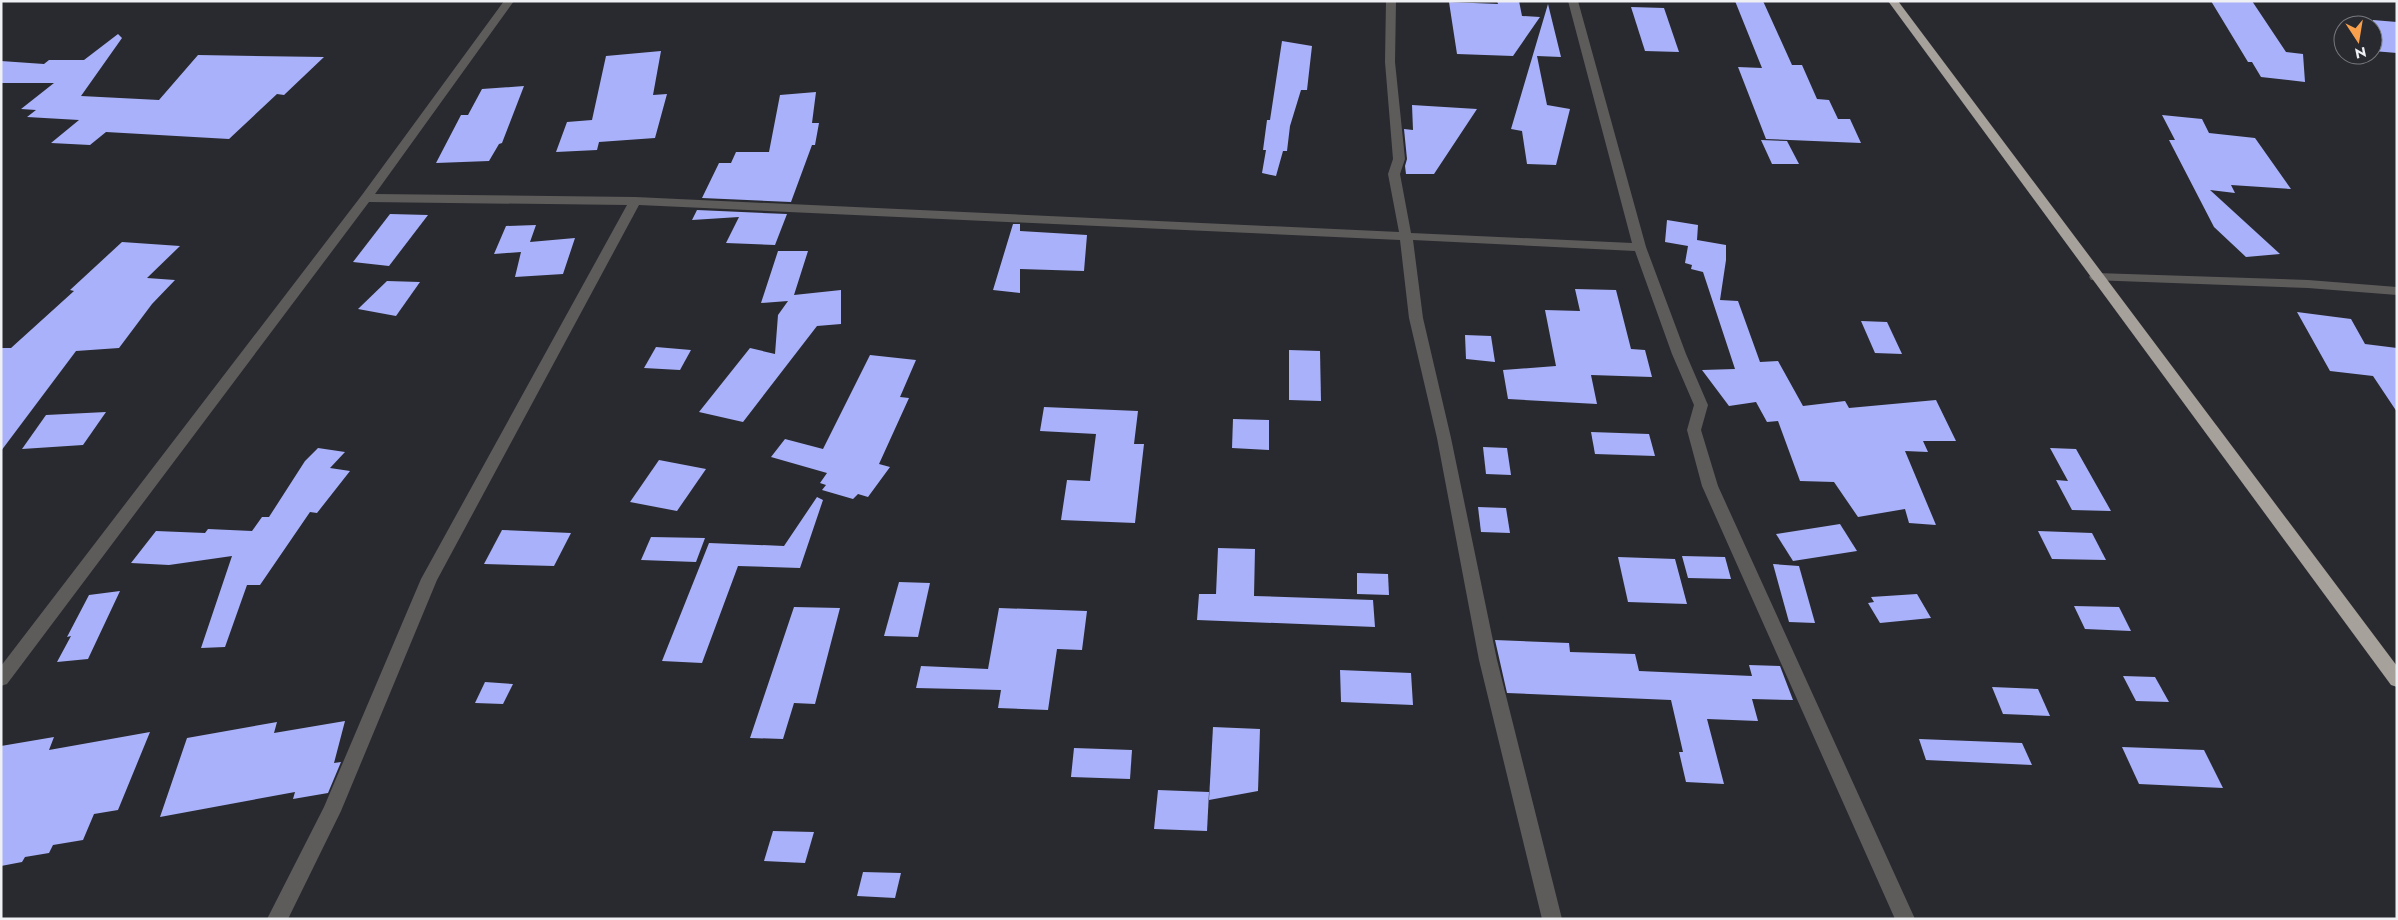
<svg xmlns="http://www.w3.org/2000/svg" width="2398" height="920" font-family="Jost,sans-serif">
  <rect width="100%" height="100%" fill="#292a30"/>
  <g fill="#a8b1f9">
    <path d="M 1497,1 L 1519,1 L 1522,16 L 1540,17 L 1513,56 L 1457,54 L 1449,2 L 1498,4 Z"/>
    <path d="M 1735,1 L 1763,1 L 1792,65 L 1802,65 L 1817,99 L 1829,100 L 1838,119 L 1850,119 L 1861,143 L 1766,139 L 1738,67 L 1762,68 Z"/>
    <path d="M 2211,1 L 2252,1 L 2286,52 L 2303,54 L 2305,82 L 2261,77 L 2252,62 L 2248,62 Z"/>
    <path d="M 1548,4 L 1561,57 L 1537,56 L 1547,105 L 1570,109 L 1556,165 L 1527,164 L 1522,131 L 1511,129 Z"/>
    <path d="M 1631,7 L 1664,8 L 1679,52 L 1645,51 Z"/>
    <path d="M 2373,20 L 2397,22 L 2397,53 L 2373,51 Z"/>
    <path d="M 118,34 L 122,38 L 81,96 L 159,100 L 198,55 L 324,57 L 284,95 L 277,94 L 229,139 L 106,132 L 90,145 L 51,143 L 79,120 L 27,117 L 36,110 L 21,109 L 54,83 L 1,83 L 1,61 L 44,64 L 49,60 L 84,60 Z"/>
    <path d="M 1282,41 L 1312,46 L 1307,90 L 1301,90 L 1290,126 L 1287,151 L 1283,151 L 1276,176 L 1262,173 L 1266,150 L 1263,150 L 1267,120 L 1270,120 Z"/>
    <path d="M 661,51 L 653,95 L 667,94 L 655,138 L 599,142 L 597,150 L 556,152 L 567,122 L 592,120 L 606,56 Z"/>
    <path d="M 524,86 L 502,143 L 499,144 L 489,161 L 436,163 L 461,115 L 468,115 L 482,89 Z"/>
    <path d="M 816,92 L 812,123 L 819,123 L 815,145 L 812,145 L 791,202 L 702,198 L 719,163 L 731,163 L 736,152 L 769,152 L 780,95 Z"/>
    <path d="M 1412,105 L 1477,109 L 1434,174 L 1406,174 L 1405,166 L 1407,159 L 1404,129 L 1413,130 Z"/>
    <path d="M 2162,115 L 2202,119 L 2209,133 L 2255,138 L 2291,189 L 2231,185 L 2235,193 L 2210,190 L 2280,254 L 2246,257 L 2214,227 L 2169,140 L 2175,140 Z"/>
    <path d="M 1761,140 L 1787,141 L 1799,164 L 1772,164 Z"/>
    <path d="M 697,210 L 787,214 L 775,245 L 726,243 L 739,217 L 692,220 Z"/>
    <path d="M 390,214 L 428,215 L 389,266 L 353,262 Z"/>
    <path d="M 1667,220 L 1698,225 L 1697,240 L 1726,245 L 1726,260 L 1720,300 L 1738,301 L 1760,362 L 1778,361 L 1803,406 L 1845,401 L 1849,408 L 1936,400 L 1956,441 L 1923,441 L 1928,452 L 1905,451 L 1936,525 L 1909,523 L 1905,509 L 1858,517 L 1834,482 L 1800,481 L 1778,421 L 1767,422 L 1756,402 L 1729,406 L 1702,370 L 1735,369 L 1703,272 L 1691,269 L 1692,265 L 1685,263 L 1688,246 L 1665,242 Z"/>
    <path d="M 1013,224 L 1020,224 L 1020,231 L 1087,235 L 1084,271 L 1020,269 L 1020,293 L 993,290 Z"/>
    <path d="M 536,225 L 530,242 L 575,238 L 563,274 L 515,277 L 521,252 L 494,254 L 506,226 Z"/>
    <path d="M 122,242 L 180,246 L 147,278 L 175,280 L 152,304 L 119,348 L 76,351 L 1,451 L 1,348 L 11,348 L 74,291 L 70,290 Z"/>
    <path d="M 778,251 L 808,251 L 794,295 L 841,290 L 841,324 L 817,326 L 743,422 L 699,412 L 750,348 L 775,354 L 778,315 L 788,301 L 761,303 Z"/>
    <path d="M 387,281 L 420,282 L 396,316 L 358,309 Z"/>
    <path d="M 1575,289 L 1616,290 L 1631,349 L 1645,350 L 1652,377 L 1591,375 L 1597,404 L 1508,399 L 1503,370 L 1556,366 L 1545,310 L 1580,311 Z"/>
    <path d="M 2297,312 L 2351,319 L 2365,344 L 2397,348 L 2397,412 L 2373,376 L 2330,371 Z"/>
    <path d="M 1861,321 L 1887,322 L 1902,354 L 1875,353 Z"/>
    <path d="M 1465,335 L 1491,336 L 1495,362 L 1466,359 Z"/>
    <path d="M 656,347 L 691,350 L 680,370 L 644,368 Z"/>
    <path d="M 1289,350 L 1320,351 L 1321,401 L 1289,400 Z"/>
    <path d="M 870,355 L 916,360 L 900,397 L 909,398 L 879,464 L 890,467 L 868,497 L 858,494 L 853,499 L 822,490 L 826,485 L 820,483 L 827,473 L 771,457 L 785,439 L 823,449 Z"/>
    <path d="M 1044,407 L 1138,411 L 1134,444 L 1144,444 L 1135,523 L 1061,520 L 1067,480 L 1090,481 L 1096,434 L 1040,431 Z"/>
    <path d="M 106,412 L 83,445 L 22,449 L 46,415 Z"/>
    <path d="M 1233,419 L 1269,420 L 1269,450 L 1232,448 Z"/>
    <path d="M 1591,432 L 1649,434 L 1655,456 L 1595,454 Z"/>
    <path d="M 1483,447 L 1507,448 L 1511,475 L 1486,474 Z"/>
    <path d="M 318,448 L 345,452 L 330,468 L 350,471 L 317,513 L 310,512 L 260,585 L 247,585 L 225,647 L 201,648 L 232,556 L 169,565 L 131,563 L 156,531 L 205,533 L 208,529 L 252,531 L 262,517 L 269,517 L 305,461 Z"/>
    <path d="M 2050,448 L 2076,449 L 2111,511 L 2072,510 L 2056,480 L 2068,481 Z"/>
    <path d="M 659,460 L 706,469 L 677,511 L 630,502 Z"/>
    <path d="M 817,497 L 823,500 L 800,568 L 738,566 L 702,663 L 662,661 L 709,543 L 784,546 Z"/>
    <path d="M 1478,507 L 1506,508 L 1510,533 L 1481,532 Z"/>
    <path d="M 1840,524 L 1857,551 L 1793,561 L 1776,534 Z"/>
    <path d="M 502,530 L 571,533 L 554,566 L 484,564 Z"/>
    <path d="M 2038,531 L 2092,533 L 2106,560 L 2052,559 Z"/>
    <path d="M 651,537 L 705,538 L 696,562 L 641,560 Z"/>
    <path d="M 1218,548 L 1255,549 L 1254,596 L 1373,600 L 1375,627 L 1197,620 L 1199,594 L 1216,594 Z"/>
    <path d="M 1682,556 L 1725,557 L 1731,579 L 1688,578 Z"/>
    <path d="M 1618,557 L 1675,559 L 1687,604 L 1628,602 Z"/>
    <path d="M 1773,564 L 1799,566 L 1815,623 L 1789,622 Z"/>
    <path d="M 1357,573 L 1388,574 L 1389,595 L 1357,594 Z"/>
    <path d="M 899,582 L 930,583 L 918,637 L 884,636 Z"/>
    <path d="M 120,591 L 88,659 L 57,662 L 71,636 L 67,637 L 89,595 Z"/>
    <path d="M 1917,594 L 1931,618 L 1880,623 L 1868,603 L 1874,602 L 1871,597 Z"/>
    <path d="M 2074,606 L 2119,607 L 2131,631 L 2085,629 Z"/>
    <path d="M 794,607 L 840,608 L 815,704 L 794,703 L 783,739 L 750,738 Z"/>
    <path d="M 999,608 L 1087,611 L 1082,650 L 1057,649 L 1048,710 L 998,708 L 1001,690 L 916,688 L 921,666 L 988,669 Z"/>
    <path d="M 1495,640 L 1569,643 L 1570,652 L 1635,654 L 1639,671 L 1752,676 L 1749,665 L 1780,666 L 1793,700 L 1752,699 L 1758,721 L 1707,719 L 1724,784 L 1686,782 L 1679,752 L 1683,752 L 1671,700 L 1507,693 Z"/>
    <path d="M 1340,670 L 1411,673 L 1413,705 L 1341,702 Z"/>
    <path d="M 2123,676 L 2155,677 L 2169,702 L 2136,701 Z"/>
    <path d="M 485,682 L 513,684 L 503,704 L 475,703 Z"/>
    <path d="M 1992,687 L 2038,689 L 2050,716 L 2003,714 Z"/>
    <path d="M 345,721 L 334,763 L 341,762 L 328,793 L 293,799 L 295,792 L 160,817 L 187,738 L 277,722 L 274,733 Z"/>
    <path d="M 1213,727 L 1260,729 L 1258,791 L 1209,800 Z"/>
    <path d="M 150,732 L 118,810 L 94,814 L 83,840 L 53,845 L 49,853 L 25,857 L 22,862 L 1,866 L 1,746 L 54,737 L 49,750 Z"/>
    <path d="M 1919,739 L 2022,743 L 2032,765 L 1926,760 Z"/>
    <path d="M 2122,747 L 2204,750 L 2223,788 L 2139,784 Z"/>
    <path d="M 1074,748 L 1132,750 L 1130,779 L 1071,777 Z"/>
    <path d="M 1158,790 L 1209,792 L 1207,831 L 1154,829 Z"/>
    <path d="M 773,831 L 814,832 L 805,863 L 764,861 Z"/>
    <path d="M 863,872 L 901,873 L 895,898 L 857,896 Z"/>
  </g>
  <g fill="none" stroke-linecap="round" stroke-linejoin="round">
    <g fill="#5e5c5a" fill-rule="evenodd">
      <path d="M 504,1 L 514,1 L 375,194 L 635,197 L 1399,232 L 1388,174 L 1393,159 L 1385,62 L 1386,1 L 1396,1 L 1395,62 L 1405,159 L 1400,174 L 1411,233 L 1632,243 L 1568,1 L 1578,1 L 1646,247 L 1686,354 L 1708,405 L 1701,430 L 1718,486 L 1915,919 L 1895,919 L 1702,486 L 1687,430 L 1694,405 L 1672,354 L 1635,251 L 1413,240 L 1423,318 L 1451,438 L 1497,660 L 1562,919 L 1542,919 L 1479,660 L 1437,438 L 1409,318 L 1400,240 L 639,205 L 437,580 L 341,811 L 288,919 L 267,919 L 324,807 L 421,579 L 627,205 L 369,202 L 7,684 L 1,686 L 1,666 L 362,195 Z"/>
      <path d="M 2096,273 L 2308,280 L 2397,287 L 2397,295 L 2308,288 L 2091,280 L 2089,277 L 2091,274 Z"/>
    </g>
    <path fill="#a6a19a" fill-rule="evenodd" d="M 1888,1 L 1898,1 L 2397,666 L 2397,687 L 2391,685 Z"/>
  </g>
  <rect width="2398" height="920" fill="none" stroke="#eff0f4" stroke-width="5"/>
  <g transform="translate(2358 40) rotate(168)"><circle r="24" fill="#292a30" stroke="#78797e"/>
  <path d="M0-4L9 19L0 12L-9 19Z" fill="#f9a04d"/>
  <text y="-8" font-size="14" font-weight="bold" text-anchor="middle" fill="#eff0f4">N</text>
  </g>
</svg>
